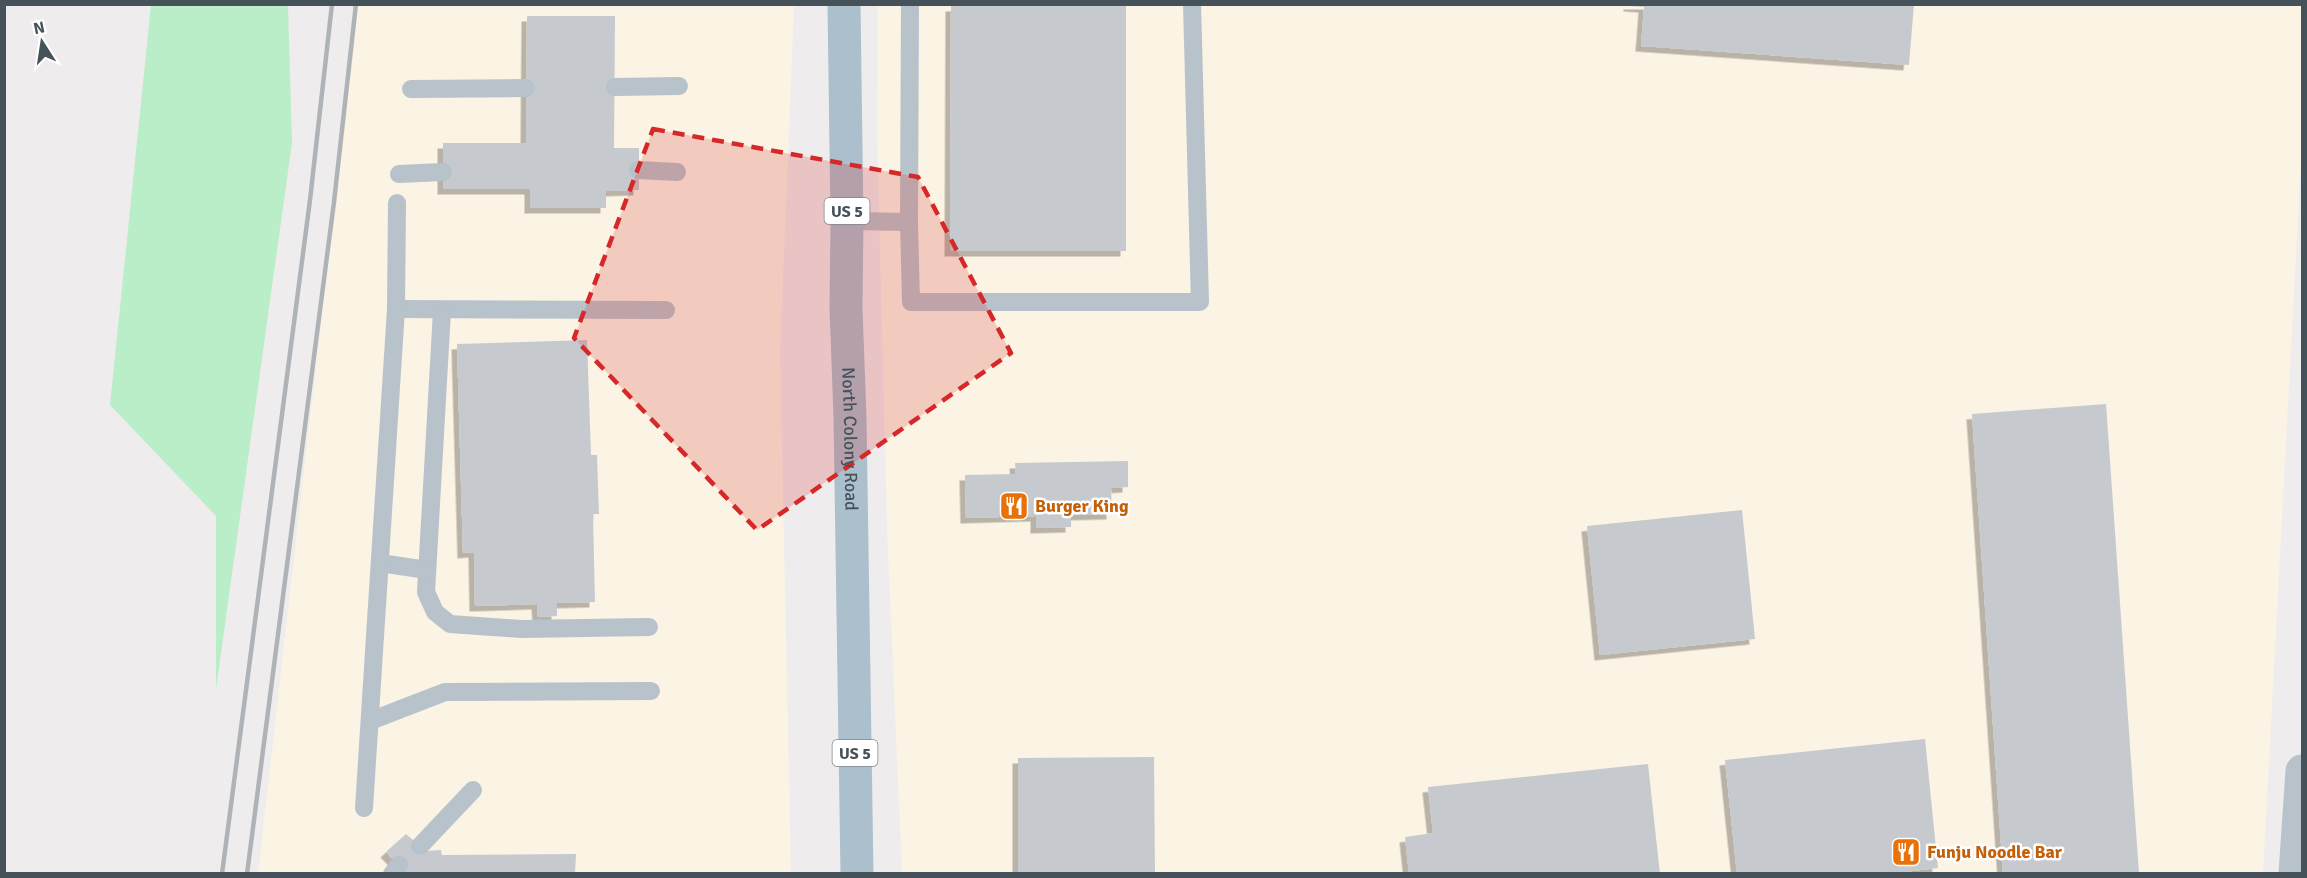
<svg xmlns="http://www.w3.org/2000/svg" width="2307" height="878" font-family="Signika,sans-serif">
  <defs>
    <filter id="shadow"><feDropShadow dx="-5.5" dy="5.5" stdDeviation="0" flood-color="#0004"/></filter>
  </defs>
  <rect width="100%" height="100%" fill="#efeced"/>
  <g fill="#fbf3e4">
    <path d="M 357,5 L 794,5 L 780,353 L 791,873 L 258,874 Z"/>
    <path d="M 878,5 L 2302,5 L 2302,143 L 2263,873 L 902,873 L 887,526 L 877,129 Z"/>
  </g>
  <path fill="#baeec9" d="M 151,5 L 288,5 L 292,143 L 216,689 L 216,516 L 110,405 Z"/>
  <g fill="#c6cacf" filter="url(#shadow)">
    <path d="M 1629,4 L 1914,4 L 1909,65 L 1641,46 L 1644,7 L 1629,6 Z"/>
    <path d="M 951,6 L 1126,6 L 1126,251 L 950,251 Z"/>
    <path d="M 527,16 L 615,16 L 614,148 L 639,148 L 639,190 L 606,191 L 606,208 L 530,208 L 530,189 L 443,189 L 443,143 L 526,143 Z"/>
    <path d="M 587,340 L 591,455 L 597,455 L 599,514 L 593,514 L 595,602 L 557,603 L 557,616 L 538,617 L 537,604 L 475,606 L 474,552 L 463,553 L 457,344 Z"/>
    <path d="M 2106,404 L 2139,874 L 2003,874 L 1972,414 Z"/>
    <path d="M 1128,461 L 1128,487 L 1111,488 L 1112,514 L 1071,515 L 1071,527 L 1036,528 L 1036,516 L 966,518 L 965,475 L 1016,474 L 1015,463 Z"/>
    <path d="M 1742,510 L 1755,639 L 1600,655 L 1587,526 Z"/>
    <path d="M 1925,739 L 1938,868 L 1886,874 L 1737,874 L 1725,760 Z"/>
    <path d="M 1154,757 L 1155,874 L 1018,874 L 1018,758 Z"/>
    <path d="M 1648,764 L 1660,874 L 1409,874 L 1405,837 L 1433,833 L 1428,787 Z"/>
    <path d="M 406,834 L 426,851 L 441,850 L 442,855 L 576,854 L 575,874 L 407,874 L 386,852 Z"/>
  </g>
  <g fill="none" stroke-linecap="round" stroke-linejoin="round">
    <g stroke="#b8c2ca" stroke-width="18">
      <path d="M 615,87 L 679,86"/>
      <path d="M 411,89 L 526,88"/>
      <path d="M 638,170 L 677,172"/>
      <path d="M 399,174 L 443,172"/>
      <path d="M 847,221 L 909,222 L 910,4"/>
      <path d="M 909,222 L 911,302 L 1200,302 L 1192,4"/>
      <path d="M 396,309 L 666,310"/>
      <path d="M 442,311 L 426,592 L 435,612 L 450,624 L 521,629 L 649,627"/>
      <path d="M 380,563 L 427,570"/>
      <path d="M 370,721 L 445,692 L 651,691"/>
      <path d="M 364,808 L 396,309 L 397,203"/>
      <path d="M 420,846 L 473,790"/>
      <path d="M 392,874 L 399,865"/>
    </g>
    <path stroke="#b8c2ca" stroke-width="33" d="M 2295,874 L 2302,771"/>
    <path stroke="#acbfcc" stroke-width="33" id="s1" d="M 844,4 L 847,221 L 846,308 L 850,418 L 857,874"/>
    <g stroke="#afb3b7" stroke-width="4.5">
      <path d="M 222,874 L 310,200 L 332,4"/>
      <path d="M 247,874 L 334,202 L 356,4"/>
    </g>
  </g>
  <path fill="#d62828" fill-opacity="0.2" stroke="#d62828" stroke-width="4.5" stroke-dasharray="12 8" stroke-linejoin="round" d="M 653,129 L 918,177 L 1011,353 L 757,530 L 574,338 Z"/>
  <defs>
    <g id="restaurant-square" transform="scale(1.5)"><rect x="-9" y="-9" width="18" height="18" rx="4" fill="#e8710a" stroke="#fff"/><path d="M-5-6h1v4h1v-4h1v4h1v-4h1v5L-1.5 .5V6h-2V.5L-5-1ZM5-6V6H3V1.5H1.5Q1.5-4 5-6Z" fill="#fff"/></g>
  </defs>
  <g fill-rule="evenodd">
    <use href="#restaurant-square" x="1014" y="506"/>
    <use href="#restaurant-square" x="1906" y="852"/>
  </g>
  <g text-anchor="middle" stroke-width="5" stroke-linejoin="round" paint-order="stroke">
    <g fill="#fff" stroke="#7d868c" stroke-width="1.5">
      <rect x="824.5" y="198" width="45" height="26" rx="4.5"/>
      <rect x="832.5" y="740" width="45" height="26" rx="4.5"/>
    </g>
    <g font-size="16" font-weight="bold" fill="#45525a">
      <text x="847" y="217">US 5</text>
      <text x="855" y="759">US 5</text>
    </g>
    <g font-size="18" fill="#45525a" stroke="#fff">
      <text dy="6" stroke="none"><textPath href="#s1" startOffset="435">North Colony Road</textPath></text>
    </g>
    <g font-size="18" font-weight="bold" fill="#c56008" stroke="#fff" text-anchor="start">
      <text x="1035" y="512">Burger King</text>
      <text x="1927" y="858">Funju Noodle Bar</text>
    </g>
  </g>
  <rect width="2307" height="878" fill="none" stroke="#45525a" stroke-width="12"/>
  <g transform="translate(42 42) rotate(348)" stroke="#ffffff" stroke-width="4.5" paint-order="stroke">
  <path d="M0-4.5L10 22L0 15L-10 22Z" fill="#45525a"/>
  <text y="-9" font-size="16" font-weight="bold" text-anchor="middle" fill="#45525a">N</text>
  </g>
</svg>
